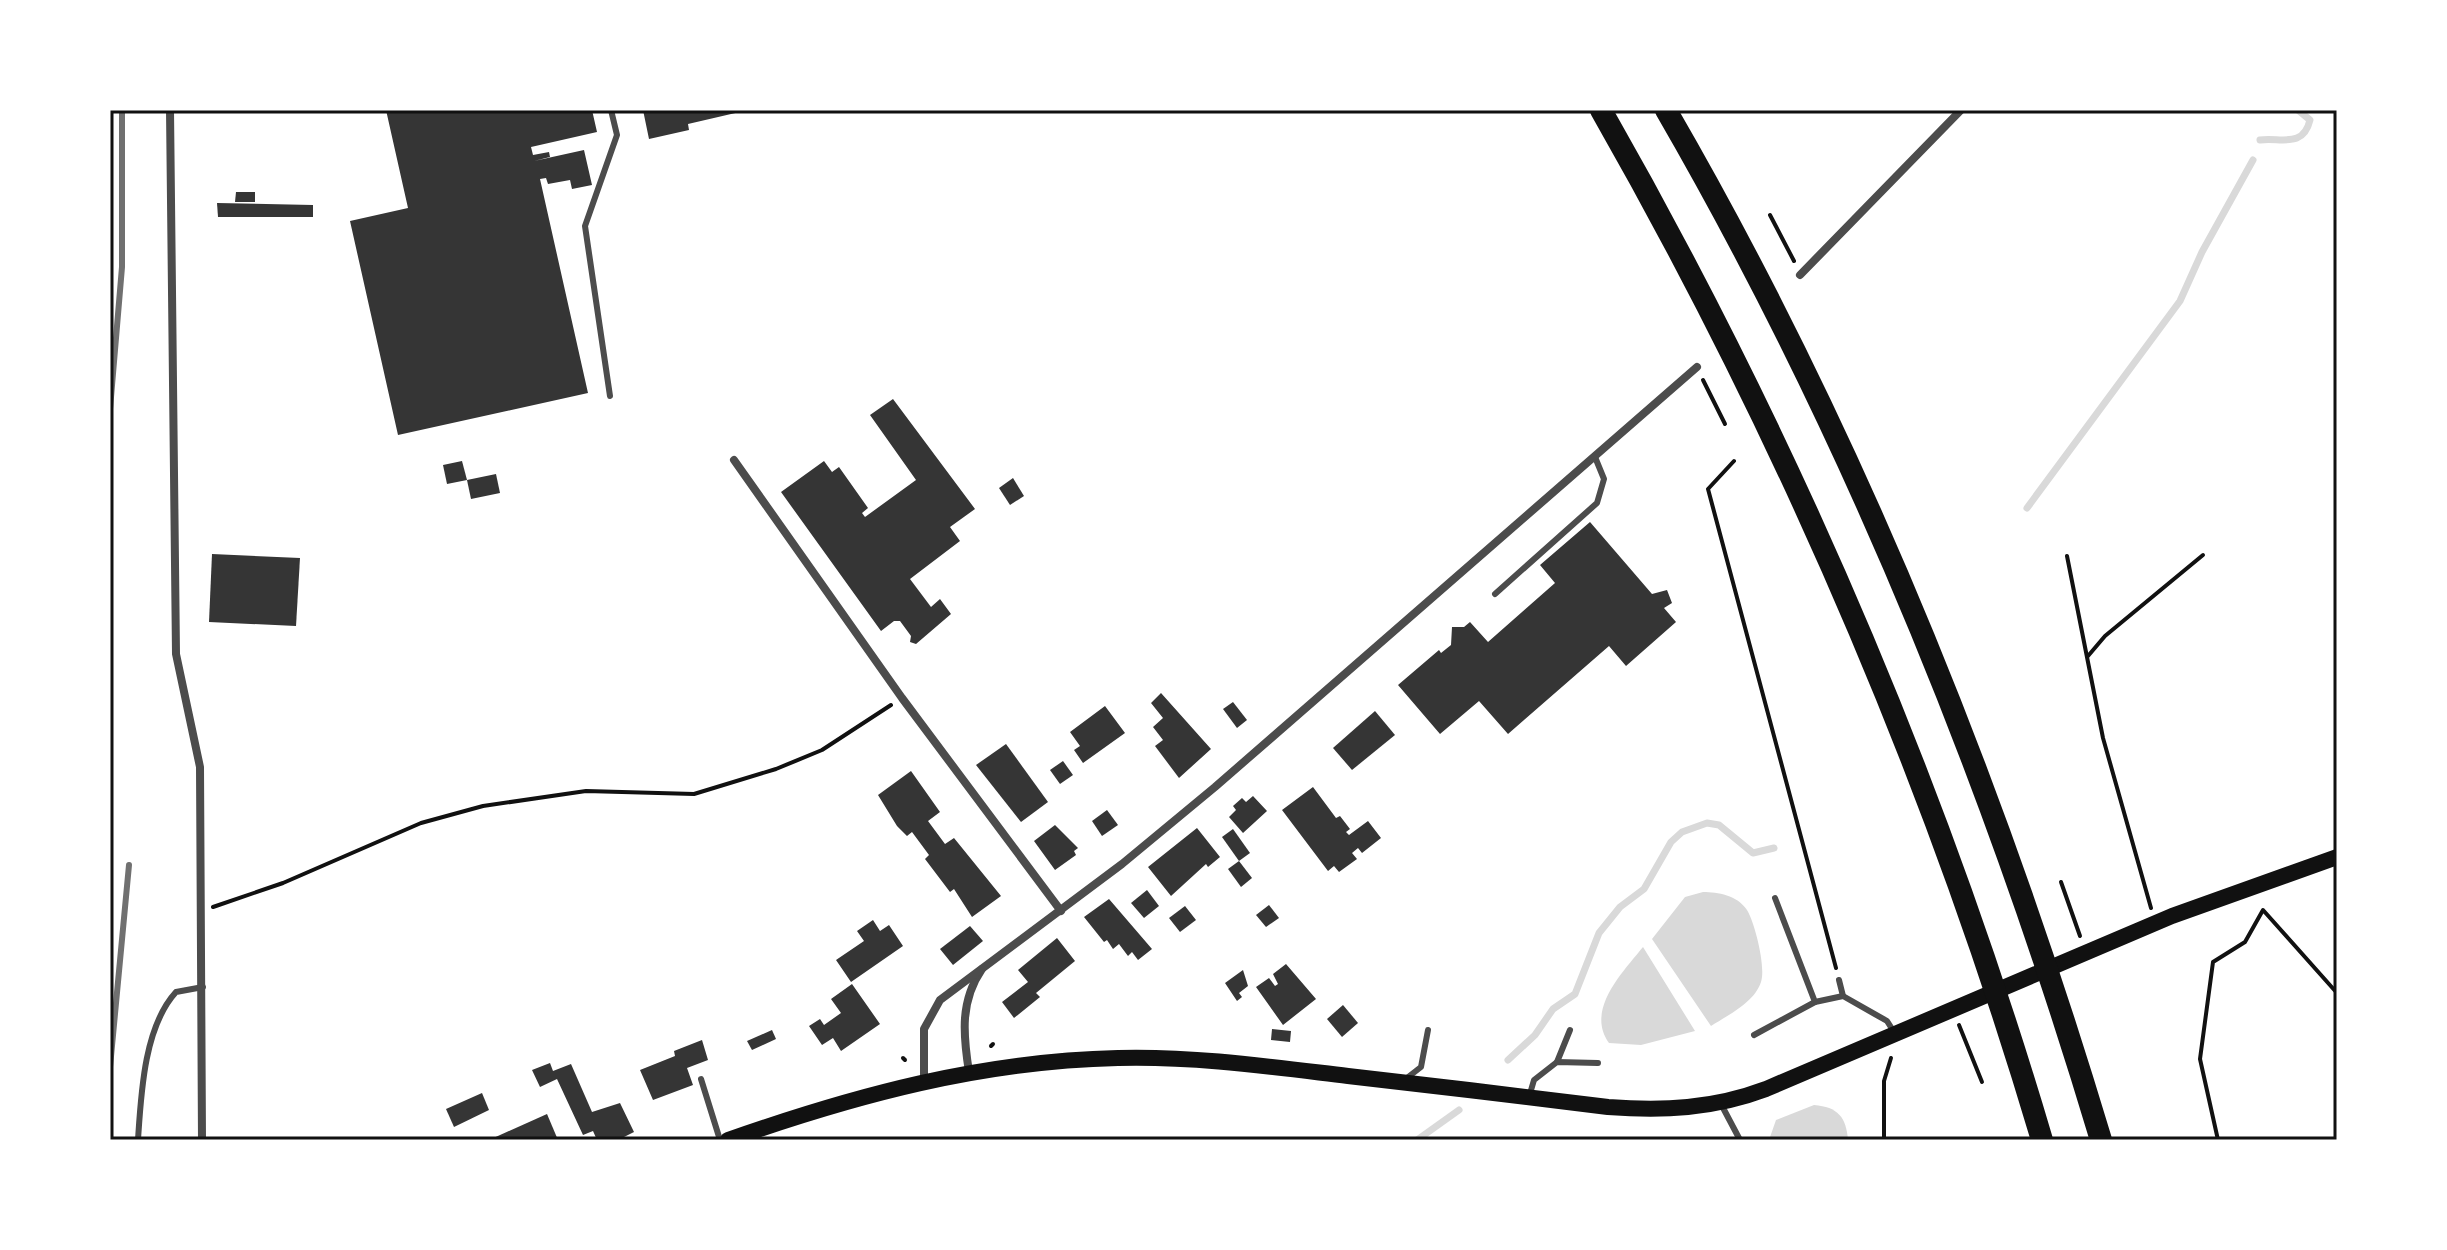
<svg xmlns="http://www.w3.org/2000/svg" width="2447" height="1250" font-family="'IBM Plex Sans',sans-serif">
  <rect width="100%" height="100%" fill="#fff"/>
  <g fill="#d9d9d9">
    <path d="M 1703,892 C 1718,892 1737,895 1747,910 C 1755,923 1766,967 1761,982 C 1754,1003 1728,1015 1711,1026 L 1652,939 L 1685,897 Z"/>
    <path d="M 1643,947 L 1695,1031 L 1641,1045 L 1609,1043 C 1585,1010 1623,972 1643,947 Z"/>
    <path d="M 1814,1105 C 1838,1107 1846,1117 1848,1140 L 1769,1140 L 1776,1120 Z"/>
  </g>
  <g fill="none" stroke-linecap="round" stroke-linejoin="round">
    <g stroke="#d9d9d9" stroke-width="7">
      <path d="M 2260,140 C 2280,137 2303,149 2310,120 L 2298,110"/>
      <path d="M 2027,508 L 2180,301 L 2202,252 L 2253,160"/>
      <path d="M 1508,1060 L 1535,1035 L 1553,1009 L 1575,994 L 1599,933 L 1620,907 L 1644,889 L 1671,842 L 1682,832 L 1707,823 L 1719,825 L 1753,853 L 1774,848"/>
      <path d="M 1417,1140 L 1459,1110"/>
    </g>
  </g>
  <g fill="#353535">
    <path d="M 386,110 L 592,110 L 597,132 L 531,147 L 533,155 L 549,152 L 550,157 L 534,161 L 584,150 L 592,185 L 572,189 L 570,180 L 548,184 L 546,178 L 540,179 L 588,393 L 398,435 L 350,221 L 408,208 Z"/>
    <path d="M 643,110 L 743,110 L 744,111 L 688,124 L 689,130 L 649,139 Z"/>
    <path d="M 236,192 L 255,192 L 255,202 L 235,202 Z"/>
    <path d="M 217,203 L 313,205 L 313,217 L 218,217 Z"/>
    <path d="M 893,399 L 975,509 L 950,527 L 960,541 L 910,579 L 931,607 L 940,599 L 951,614 L 916,644 L 910,642 L 911,636 L 900,621 L 894,621 L 881,631 L 781,492 L 824,461 L 832,472 L 839,467 L 868,508 L 862,513 L 865,517 L 916,480 L 870,415 Z"/>
    <path d="M 462,461 L 467,480 L 447,484 L 443,465 Z"/>
    <path d="M 496,474 L 500,493 L 471,499 L 467,480 Z"/>
    <path d="M 1013,478 L 1024,496 L 1010,505 L 999,488 Z"/>
    <path d="M 1590,522 L 1652,594 L 1667,590 L 1672,603 L 1664,608 L 1676,622 L 1626,666 L 1609,646 L 1508,734 L 1479,701 L 1440,734 L 1398,685 L 1439,650 L 1441,653 L 1451,645 L 1452,627 L 1464,627 L 1470,622 L 1488,642 L 1555,583 L 1540,565 Z"/>
    <path d="M 212,554 L 300,558 L 296,626 L 209,622 Z"/>
    <path d="M 1161,693 L 1211,749 L 1179,778 L 1155,746 L 1163,740 L 1153,727 L 1163,718 L 1151,703 Z"/>
    <path d="M 1233,702 L 1247,720 L 1237,728 L 1223,709 Z"/>
    <path d="M 1105,706 L 1125,733 L 1083,763 L 1074,750 L 1080,746 L 1070,732 Z"/>
    <path d="M 1375,711 L 1395,735 L 1352,770 L 1333,748 Z"/>
    <path d="M 1006,744 L 1048,802 L 1021,822 L 976,765 Z"/>
    <path d="M 1063,761 L 1073,775 L 1060,784 L 1050,770 Z"/>
    <path d="M 911,771 L 940,812 L 928,821 L 945,844 L 954,838 L 1001,896 L 972,917 L 954,889 L 950,892 L 925,859 L 929,855 L 912,832 L 907,836 L 897,826 L 878,795 Z"/>
    <path d="M 1313,787 L 1336,818 L 1340,816 L 1350,829 L 1346,832 L 1349,835 L 1368,821 L 1381,838 L 1362,853 L 1358,848 L 1352,853 L 1357,859 L 1339,872 L 1334,866 L 1328,871 L 1282,810 Z"/>
    <path d="M 1253,796 L 1267,811 L 1243,833 L 1229,817 L 1236,810 L 1233,806 L 1242,798 L 1246,802 Z"/>
    <path d="M 1107,810 L 1118,825 L 1102,836 L 1092,821 Z"/>
    <path d="M 1055,825 L 1078,848 L 1074,851 L 1076,855 L 1055,870 L 1034,841 Z"/>
    <path d="M 1197,828 L 1220,857 L 1208,867 L 1206,864 L 1171,896 L 1148,867 Z"/>
    <path d="M 1233,829 L 1250,853 L 1239,861 L 1222,837 Z"/>
    <path d="M 1239,861 L 1252,878 L 1241,887 L 1228,869 Z"/>
    <path d="M 1147,890 L 1159,906 L 1144,918 L 1131,903 Z"/>
    <path d="M 1109,899 L 1152,949 L 1138,960 L 1132,952 L 1128,956 L 1119,944 L 1113,949 L 1107,940 L 1104,942 L 1084,917 Z"/>
    <path d="M 1269,905 L 1279,918 L 1266,927 L 1256,915 Z"/>
    <path d="M 1185,906 L 1196,920 L 1180,932 L 1169,918 Z"/>
    <path d="M 873,920 L 880,931 L 889,925 L 903,946 L 851,982 L 836,960 L 864,941 L 857,931 Z"/>
    <path d="M 970,926 L 983,941 L 953,965 L 940,949 Z"/>
    <path d="M 1057,938 L 1075,961 L 1036,993 L 1040,997 L 1014,1018 L 1002,1002 L 1028,982 L 1018,970 Z"/>
    <path d="M 1286,964 L 1316,999 L 1283,1025 L 1256,987 L 1269,978 L 1275,986 L 1278,984 L 1273,974 Z"/>
    <path d="M 1243,970 L 1248,986 L 1239,993 L 1242,997 L 1237,1001 L 1225,983 Z"/>
    <path d="M 852,984 L 880,1024 L 841,1051 L 833,1038 L 822,1045 L 809,1026 L 820,1019 L 824,1025 L 841,1013 L 831,999 Z"/>
    <path d="M 1343,1005 L 1358,1023 L 1342,1037 L 1327,1019 Z"/>
    <path d="M 1272,1029 L 1291,1031 L 1290,1042 L 1271,1040 Z"/>
    <path d="M 772,1030 L 776,1039 L 752,1050 L 747,1041 Z"/>
    <path d="M 702,1040 L 708,1060 L 687,1068 L 693,1085 L 653,1100 L 640,1070 L 675,1056 L 674,1051 Z"/>
    <path d="M 550,1063 L 553,1071 L 571,1064 L 592,1112 L 620,1103 L 634,1132 L 618,1140 L 597,1140 L 593,1131 L 583,1135 L 557,1079 L 540,1087 L 532,1070 Z"/>
    <path d="M 482,1093 L 489,1110 L 454,1127 L 446,1109 Z"/>
    <path d="M 547,1114 L 558,1140 L 489,1140 Z"/>
  </g>
  <g fill="none" stroke-linecap="round" stroke-linejoin="round">
    <g stroke="#111" stroke-width="4">
      <path d="M 1770,215 L 1794,261"/>
      <path d="M 1703,380 L 1725,424"/>
      <path d="M 1734,461 L 1708,489 L 1836,968"/>
      <path d="M 2067,556 L 2103,738 L 2151,908"/>
      <path d="M 2088,656 L 2105,636 L 2203,555"/>
      <path d="M 2061,882 L 2080,936"/>
      <path d="M 213,907 L 283,883 L 421,823 L 483,806 L 586,791 L 694,794 L 776,769 L 822,750 L 891,705"/>
      <path d="M 1959,1025 L 1982,1082"/>
      <path d="M 991,1046 L 993,1044"/>
      <path d="M 903,1058 L 905,1060"/>
      <path d="M 1884,1140 L 1884,1081 L 1891,1058"/>
      <path d="M 2218,1140 L 2200,1059 L 2213,962 L 2245,942 L 2263,910 L 2337,993"/>
    </g>
    <g stroke="#4c4c4c" stroke-width="6">
      <path d="M 610,396 L 585,226 L 617,135 L 611,110"/>
      <path d="M 1495,594 L 1597,503 L 1604,479 L 1595,457"/>
      <path d="M 1775,898 L 1815,1002 L 1843,996 L 1887,1021 L 1894,1032"/>
      <path d="M 1839,980 L 1843,996"/>
      <path d="M 1754,1035 L 1815,1002"/>
      <path d="M 1557,1062 L 1570,1030"/>
      <path d="M 701,1079 L 720,1140"/>
      <path d="M 1403,1081 L 1421,1067 L 1428,1030"/>
      <path d="M 1529,1097 L 1534,1080 L 1557,1062 L 1598,1063"/>
      <path d="M 1721,1104 L 1740,1140"/>
      <path d="M 138,1140 C 141,1094 144,1027 176,992 L 203,987"/>
    </g>
    <g stroke="#4c4c4c" stroke-width="8">
      <path d="M 170,110 L 176,654 L 200,767 L 202,1140"/>
      <path d="M 1800,275 L 1961,110"/>
      <path d="M 734,460 L 902,698 L 1061,911"/>
      <path d="M 969,1072 C 963,1034 960,1001 982,969"/>
      <path d="M 924,1080 L 924,1029 L 940,1000 L 1122,864 L 1215,787 L 1697,367"/>
    </g>
    <path stroke="#111" stroke-width="16" d="M 728,1140 C 856,1095 982,1061 1118,1058 C 1195,1056 1272,1067 1348,1076 C 1435,1086 1521,1096 1608,1107 C 1663,1111 1713,1109 1766,1089 L 2172,916 L 2337,857"/>
    <g stroke="#111" stroke-width="22">
      <path d="M 1601,110 C 1786,434 1936,782 2042,1140"/>
      <path d="M 1666,110 C 1853,433 1994,783 2101,1140"/>
    </g>
    <g stroke="#707070" stroke-width="6">
      <path d="M 110,409 L 122,267 L 122,110"/>
      <path d="M 110,1067 L 129,865"/>
    </g>
  </g>
  <rect width="2447" height="1250" fill="none" stroke="#ffffff" stroke-width="224"/>
  <rect x="112" y="112" width="2223" height="1026" fill="none" stroke="#111" stroke-width="3"/>
</svg>
